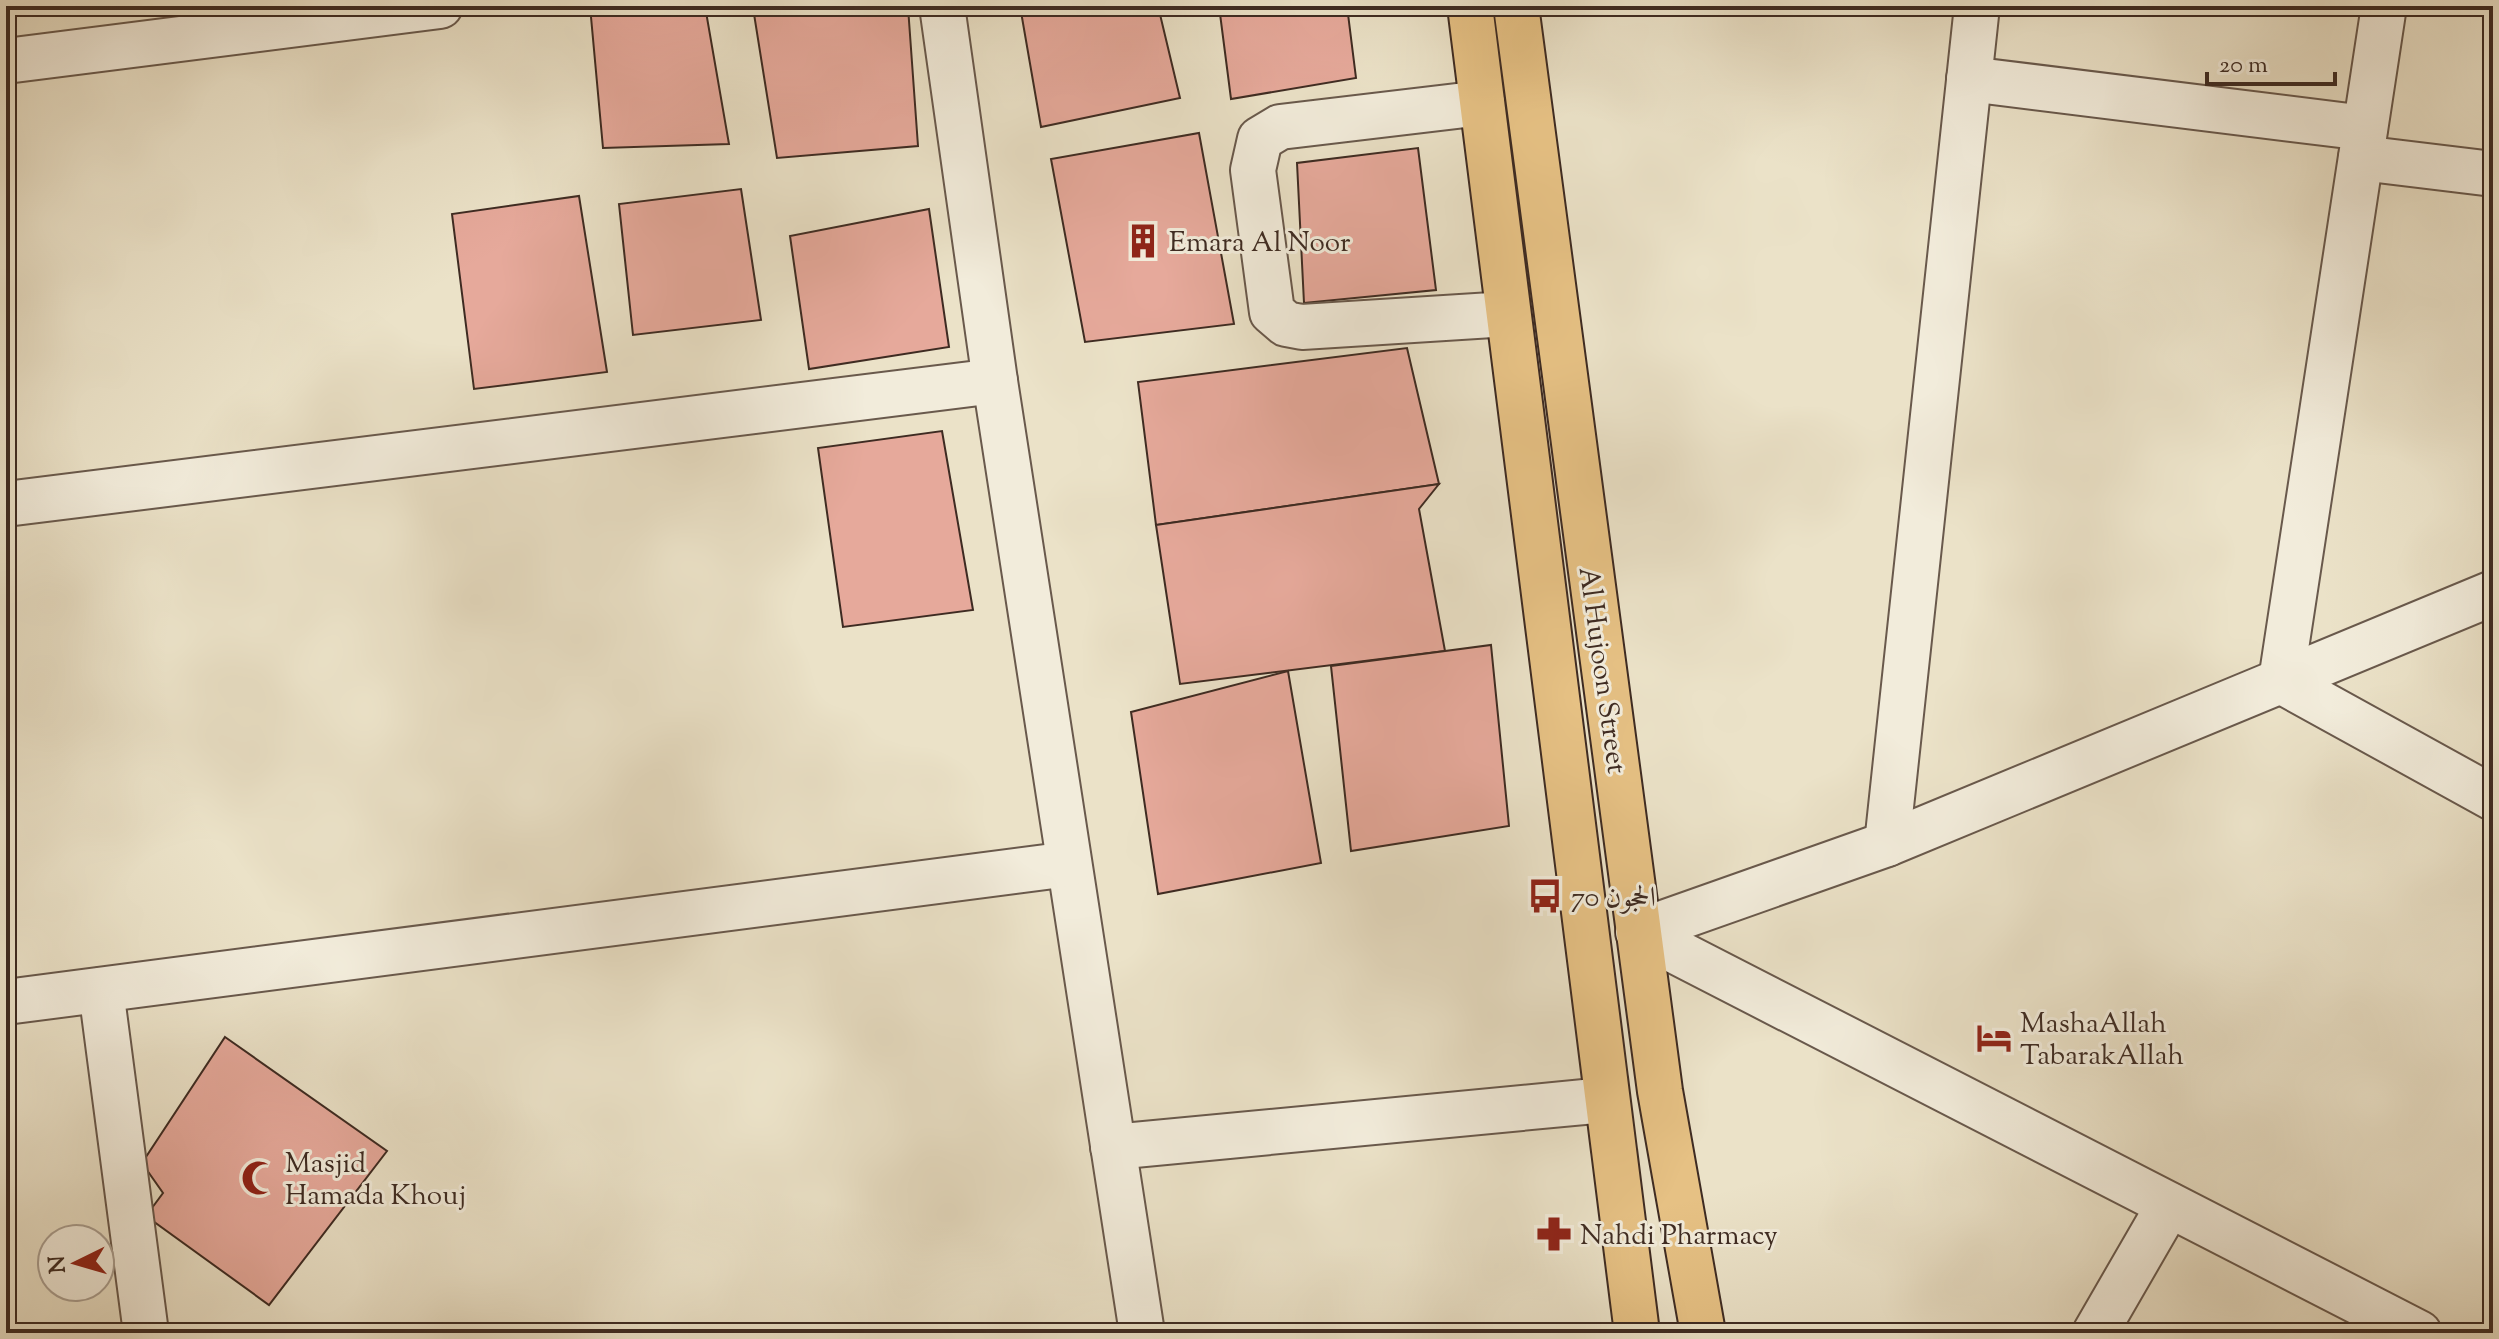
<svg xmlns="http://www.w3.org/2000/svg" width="2499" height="1339" font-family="'Sorts Mill Goudy',Amiri,serif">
  <rect width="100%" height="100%" fill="#ebe2c8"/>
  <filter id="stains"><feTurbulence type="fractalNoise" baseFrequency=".0025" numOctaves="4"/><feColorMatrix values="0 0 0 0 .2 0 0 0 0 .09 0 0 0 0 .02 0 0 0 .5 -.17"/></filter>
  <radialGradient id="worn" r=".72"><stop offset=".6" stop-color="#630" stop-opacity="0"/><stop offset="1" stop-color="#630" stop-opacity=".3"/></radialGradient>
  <g fill="#e6a99b" stroke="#3e2b22" stroke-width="2">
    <path d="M 590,6 L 705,6 L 729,144 L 603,148 Z"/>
    <path d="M 777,6 L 908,7 L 918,146 L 777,158 L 754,14 Z"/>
    <path d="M 1020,6 L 1158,6 L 1180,98 L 1041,127 Z"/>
    <path d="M 1219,6 L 1347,6 L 1356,78 L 1231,99 Z"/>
    <path d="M 1199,133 L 1234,324 L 1085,342 L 1051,159 Z"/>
    <path d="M 1418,148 L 1436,290 L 1304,303 L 1297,163 Z"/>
    <path d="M 741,189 L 761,320 L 633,335 L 619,204 Z"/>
    <path d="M 579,196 L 607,372 L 474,389 L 452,214 Z"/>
    <path d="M 929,209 L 949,347 L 809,369 L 790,236 Z"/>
    <path d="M 1407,348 L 1439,484 L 1156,525 L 1138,382 Z"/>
    <path d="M 942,431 L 973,610 L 843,627 L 818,448 Z"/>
    <path d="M 1439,484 L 1419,509 L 1445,651 L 1180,684 L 1156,525 Z"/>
    <path d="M 1491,645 L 1509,826 L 1351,851 L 1331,666 Z"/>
    <path d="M 1288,671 L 1321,863 L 1158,894 L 1131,712 Z"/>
    <path d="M 225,1037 L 387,1151 L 269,1305 L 146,1216 L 163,1193 L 142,1163 Z"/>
  </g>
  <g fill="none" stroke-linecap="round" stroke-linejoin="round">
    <g stroke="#69594c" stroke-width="48">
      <g id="minor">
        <path d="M 942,6 L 995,381 L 1142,1333"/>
        <path d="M 2384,6 L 2281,681 L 2493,798"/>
        <path d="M 6,61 L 440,6"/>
        <path d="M 1969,79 L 2365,128"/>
        <path d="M 1482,103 L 1280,127 L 1260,139 L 1253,170 L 1272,312 L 1286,324 L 1302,327 L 1508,314"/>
        <path d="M 2361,158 L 2493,174"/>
        <path d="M 6,504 L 995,381"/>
        <path d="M 1887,844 L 1977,6"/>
        <path d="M 101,990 L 146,1333"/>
        <path d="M 6,1002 L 1069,864"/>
        <path d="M 1113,1147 L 1605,1100"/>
        <path d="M 2095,1333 L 2169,1205"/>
        <path d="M 2419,1333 L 1638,932 L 1887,844 L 2493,593"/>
      </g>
    </g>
    <g stroke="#3e2b22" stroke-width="48">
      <g id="major">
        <path d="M 1470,6 L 1637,1333"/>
        <path d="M 1516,6 L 1660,1091 L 1703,1333"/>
      </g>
    </g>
    <use href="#minor" stroke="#f2ecdb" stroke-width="44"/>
    <use href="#major" stroke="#e6c184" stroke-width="44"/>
  </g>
  <defs>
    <g id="building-bare" transform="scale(2.76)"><path d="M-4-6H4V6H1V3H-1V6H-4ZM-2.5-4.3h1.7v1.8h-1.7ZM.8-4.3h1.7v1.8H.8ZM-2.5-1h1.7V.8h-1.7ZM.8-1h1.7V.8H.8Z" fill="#8f2418" stroke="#f2ecdb" stroke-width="2.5" paint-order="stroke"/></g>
    <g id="bus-bare" transform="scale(2.76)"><path d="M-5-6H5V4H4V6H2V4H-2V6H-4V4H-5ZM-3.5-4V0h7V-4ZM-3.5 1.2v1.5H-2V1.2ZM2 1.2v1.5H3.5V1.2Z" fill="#8f2418" stroke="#f2ecdb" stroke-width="2.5" paint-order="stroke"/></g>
    <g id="hotel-bare" transform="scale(2.76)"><path d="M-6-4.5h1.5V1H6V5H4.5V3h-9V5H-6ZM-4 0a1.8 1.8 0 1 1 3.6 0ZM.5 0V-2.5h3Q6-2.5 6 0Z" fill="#8f2418" stroke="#f2ecdb" stroke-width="2.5" paint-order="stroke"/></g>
    <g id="mosque-bare" transform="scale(2.76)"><path d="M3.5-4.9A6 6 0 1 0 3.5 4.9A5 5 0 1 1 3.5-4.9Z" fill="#8f2418" stroke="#f2ecdb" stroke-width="2.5" paint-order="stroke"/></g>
    <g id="pharmacy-bare" transform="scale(2.76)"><path d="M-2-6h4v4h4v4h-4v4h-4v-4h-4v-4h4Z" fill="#8f2418" stroke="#f2ecdb" stroke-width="2.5" paint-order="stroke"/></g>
  </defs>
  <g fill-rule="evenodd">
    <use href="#building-bare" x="1143" y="241"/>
    <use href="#bus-bare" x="1545" y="896"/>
    <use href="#hotel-bare" x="1994" y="1038"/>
    <use href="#mosque-bare" x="259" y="1178"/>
    <use href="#pharmacy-bare" x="1554" y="1234"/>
  </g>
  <g text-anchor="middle" stroke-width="6" stroke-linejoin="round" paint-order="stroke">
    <g font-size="28" fill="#3e2b22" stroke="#f2ecdb" text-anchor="start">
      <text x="1169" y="251">Emara Al Noor</text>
      <text x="1571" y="906">الحجون 70</text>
      <text x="2020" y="1032">MashaAllah<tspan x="2020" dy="32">TabarakAllah</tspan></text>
      <text x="285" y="1172">Masjid<tspan x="285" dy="32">Hamada Khouj</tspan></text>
      <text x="1580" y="1244">Nahdi Pharmacy</text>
    </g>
    <g font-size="28" fill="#3e2b22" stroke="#f2ecdb">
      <text transform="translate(1604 670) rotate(82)" y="10">Al Hujoon Street</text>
    </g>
  </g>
  <rect width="2499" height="1339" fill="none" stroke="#ebe2c8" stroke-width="32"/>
  <rect x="8" y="8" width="2483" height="1323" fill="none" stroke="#3e2b22" stroke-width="4"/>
  <rect x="16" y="16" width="2467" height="1307" fill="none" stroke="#3e2b22" stroke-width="2"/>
  <g transform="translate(76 1263) rotate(265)"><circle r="38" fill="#f2ecdb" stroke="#aa9f91" stroke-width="2"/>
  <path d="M0-6L14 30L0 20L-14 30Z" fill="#8f2418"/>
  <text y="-12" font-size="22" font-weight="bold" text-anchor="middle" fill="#3e2b22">N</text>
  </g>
  <path d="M2207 72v12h128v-12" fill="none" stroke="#3e2b22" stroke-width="4"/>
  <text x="2219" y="72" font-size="24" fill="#3e2b22" stroke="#f2ecdb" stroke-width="6" paint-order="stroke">20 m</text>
  <rect width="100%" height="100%" filter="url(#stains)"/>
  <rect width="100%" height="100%" fill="url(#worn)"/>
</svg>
